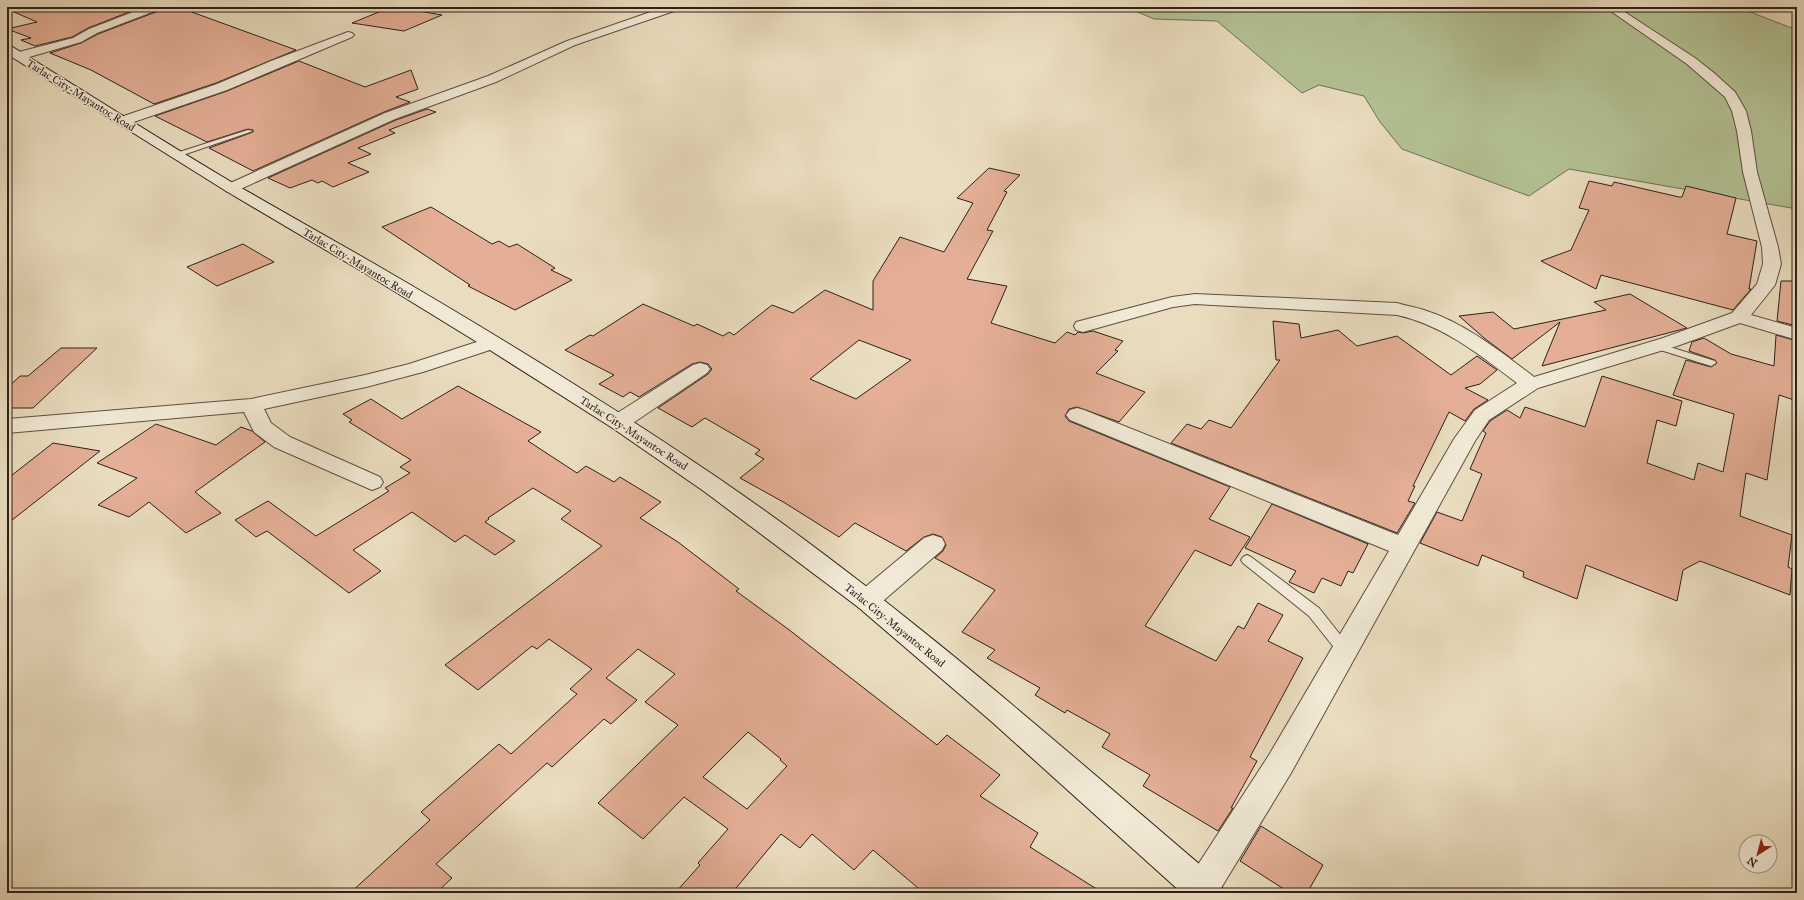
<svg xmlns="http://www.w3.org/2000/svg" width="1804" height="900" font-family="'IM FELL Great Primer',serif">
  <rect width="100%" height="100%" fill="#eaddbf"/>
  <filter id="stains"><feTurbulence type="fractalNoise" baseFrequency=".005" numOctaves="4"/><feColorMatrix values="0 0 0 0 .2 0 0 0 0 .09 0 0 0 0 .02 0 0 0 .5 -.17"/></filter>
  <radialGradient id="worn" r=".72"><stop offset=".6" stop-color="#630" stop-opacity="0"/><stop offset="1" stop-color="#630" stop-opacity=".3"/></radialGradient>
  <path fill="#b4c294" stroke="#707157" d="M 1126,7 L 1737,7 L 1797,30 L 1797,209 L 1569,169 L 1529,196 L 1402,149 L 1380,122 L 1364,96 L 1319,85 L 1302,93 L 1217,21 L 1154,19 Z"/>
  <g fill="#e4af96" stroke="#2d201a" fill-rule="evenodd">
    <path d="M 7,7 L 142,7 L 88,28 L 72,37 L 35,46 L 21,40 L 31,38 L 7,29 L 37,22 L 7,9 Z"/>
    <path d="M 162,7 L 178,7 L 296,50 L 216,83 L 154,104 L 91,70 L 50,53 L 81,43 L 98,34 L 161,10 Z"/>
    <path d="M 391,7 L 395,7 L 442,15 L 404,31 L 352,23 Z"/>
    <path d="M 299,61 L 365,87 L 411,70 L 418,89 L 396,97 L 410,102 L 384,112 L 253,171 L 209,148 L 253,132 L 253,130 L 248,129 L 207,142 L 155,116 L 227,91 Z"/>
    <path d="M 427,109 L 436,112 L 389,130 L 395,133 L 358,148 L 371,154 L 348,163 L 369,172 L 333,187 L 322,181 L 318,183 L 312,180 L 290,188 L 268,178 L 396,120 Z"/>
    <path d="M 989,168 L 1020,175 L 1004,191 L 1007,192 L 987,230 L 993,231 L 967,279 L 1007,286 L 991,323 L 1055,343 L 1067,332 L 1075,335 L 1078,332 L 1083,333 L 1093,331 L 1123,341 L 1115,350 L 1118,351 L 1096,373 L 1145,392 L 1119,422 L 1077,407 L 1069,409 L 1065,416 L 1069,421 L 1230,487 L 1209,519 L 1250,537 L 1231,566 L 1195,550 L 1145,626 L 1216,661 L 1238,626 L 1244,629 L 1258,603 L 1283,615 L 1268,641 L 1303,658 L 1250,757 L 1257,761 L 1231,808 L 1233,808 L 1218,831 L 1143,786 L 1150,775 L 1102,747 L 1110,734 L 1067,710 L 1065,713 L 1035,695 L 1040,688 L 987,658 L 995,650 L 962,632 L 995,590 L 935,558 L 943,551 L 946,545 L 942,537 L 933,534 L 924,537 L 906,551 L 855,523 L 839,537 L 785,503 L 740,478 L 764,459 L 755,454 L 760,450 L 705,418 L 692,427 L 658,408 L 708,374 L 712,369 L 708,364 L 700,362 L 692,364 L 639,397 L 630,392 L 623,397 L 599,384 L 614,375 L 565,350 L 590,335 L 593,336 L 643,304 L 694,326 L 697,324 L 723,336 L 729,332 L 734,335 L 772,305 L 793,313 L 825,290 L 873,310 L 873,281 L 900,237 L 944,252 L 973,203 L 957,198 ZM 859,340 L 911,360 L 856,399 L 810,379 Z"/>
    <path d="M 1589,181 L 1612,186 L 1614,182 L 1679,197 L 1682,197 L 1686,186 L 1736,198 L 1727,234 L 1757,241 L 1749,289 L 1751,289 L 1733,310 L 1601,275 L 1596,289 L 1541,261 L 1571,250 L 1589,210 L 1579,208 Z"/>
    <path d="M 431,207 L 492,244 L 499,241 L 509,247 L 517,244 L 555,268 L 551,270 L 572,280 L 515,310 L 468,286 L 470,285 L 382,227 Z"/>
    <path d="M 243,244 L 274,262 L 217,286 L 187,267 Z"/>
    <path d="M 1781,281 L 1797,281 L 1797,326 L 1777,321 Z"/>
    <path d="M 1630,294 L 1687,328 L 1542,366 L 1560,322 L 1512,359 L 1484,338 L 1459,316 L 1493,312 L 1514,329 L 1606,310 L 1594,302 Z"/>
    <path d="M 1273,321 L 1299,324 L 1301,338 L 1338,330 L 1357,346 L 1397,336 L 1451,375 L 1477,356 L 1497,370 L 1480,384 L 1465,388 L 1488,400 L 1474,409 L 1465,421 L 1449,412 L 1413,486 L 1415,486 L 1408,501 L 1415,503 L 1397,533 L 1171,443 L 1187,424 L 1201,429 L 1209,420 L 1231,428 L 1280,360 L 1276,360 Z"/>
    <path d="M 1776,335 L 1797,341 L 1797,401 L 1779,395 L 1767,480 L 1746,473 L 1740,516 L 1792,535 L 1788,567 L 1792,569 L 1790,595 L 1700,561 L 1683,570 L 1677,601 L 1586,565 L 1577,599 L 1523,577 L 1524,572 L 1482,555 L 1478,566 L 1420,543 L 1437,512 L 1462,521 L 1482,474 L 1470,469 L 1486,433 L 1483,431 L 1490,421 L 1507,410 L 1520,418 L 1525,407 L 1585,427 L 1602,376 L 1682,401 L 1676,426 L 1657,420 L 1647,463 L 1694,480 L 1698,463 L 1723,472 L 1734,414 L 1673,395 L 1686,360 L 1711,367 L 1717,363 L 1715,360 L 1689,351 L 1692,342 L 1704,338 L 1731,354 L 1774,366 Z"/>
    <path d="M 61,348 L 97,348 L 33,408 L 7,408 L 7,388 L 20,376 L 28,376 Z"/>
    <path d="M 458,386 L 541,432 L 528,441 L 577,473 L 586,466 L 614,482 L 620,477 L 661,502 L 640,518 L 678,542 L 739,589 L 736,591 L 788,629 L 937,745 L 947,735 L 1000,775 L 980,796 L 1038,833 L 1030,847 L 1103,893 L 924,893 L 873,850 L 854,870 L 812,834 L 800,848 L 781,834 L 732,893 L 675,893 L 700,865 L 698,863 L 728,829 L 684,797 L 643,839 L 598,803 L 678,725 L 645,702 L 675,674 L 638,649 L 606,678 L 637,700 L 611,724 L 604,719 L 552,767 L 547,763 L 436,864 L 452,878 L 436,893 L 350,893 L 430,820 L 421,812 L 499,744 L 511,754 L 577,694 L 570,689 L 592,669 L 549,639 L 537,649 L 532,646 L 478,690 L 445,665 L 602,546 L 561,519 L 571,511 L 533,488 L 488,518 L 489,519 L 485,522 L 515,541 L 495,555 L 465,535 L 455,542 L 412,512 L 353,550 L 381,571 L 349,593 L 267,531 L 256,537 L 235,520 L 268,501 L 316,536 L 389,491 L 385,488 L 410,473 L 400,467 L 411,460 L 349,422 L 352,420 L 343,414 L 371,399 L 402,419 ZM 748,732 L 781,759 L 780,760 L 787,766 L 747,809 L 703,777 Z"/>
    <path d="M 156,424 L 216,445 L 241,427 L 252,431 L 265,442 L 195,492 L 221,513 L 186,533 L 149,502 L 129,517 L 98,505 L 137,478 L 97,463 Z"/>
    <path d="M 53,443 L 100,451 L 7,524 L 7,479 Z"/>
    <path d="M 1272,504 L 1368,544 L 1353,573 L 1348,571 L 1341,586 L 1322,578 L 1314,593 L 1289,582 L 1296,571 L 1245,548 Z"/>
    <path d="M 1261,826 L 1323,865 L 1307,893 L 1290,893 L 1240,861 Z"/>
  </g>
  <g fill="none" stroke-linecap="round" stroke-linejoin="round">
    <g stroke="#5c4f43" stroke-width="2">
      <g id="lane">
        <path d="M 248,130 L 253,131 L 180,156 L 173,154 Z"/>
        <path d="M 1657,343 L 1715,361 L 1716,363 L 1711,366 L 1654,348 L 1652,346 Z"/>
        <path d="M 1247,555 L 1251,557 L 1319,608 L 1350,647 L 1352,651 L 1350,655 L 1345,656 L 1340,655 L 1309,616 L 1243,563 L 1241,560 L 1243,557 Z"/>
      </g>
    </g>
    <g stroke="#5c4f43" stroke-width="2">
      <g id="street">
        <path d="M 146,7 L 161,7 L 160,9 L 97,33 L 81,42 L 19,60 L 15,59 L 13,56 L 15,53 L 73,38 L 89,29 Z"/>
        <path d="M 665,7 L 681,7 L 680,9 L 575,45 L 496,82 L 395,119 L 236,191 L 231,193 L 226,191 L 223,188 L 226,185 L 385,113 L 488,76 L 567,41 Z"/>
        <path d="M 1605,7 L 1617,7 L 1695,58 L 1714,73 L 1735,92 L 1746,111 L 1751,131 L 1757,172 L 1778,247 L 1781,264 L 1775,285 L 1751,315 L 1797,328 L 1797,340 L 1740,323 L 1677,346 L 1538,388 L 1489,420 L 1475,441 L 1291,773 L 1218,893 L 1187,893 L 1185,889 L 1190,877 L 1269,755 L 1389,551 L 1070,420 L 1066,415 L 1070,410 L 1077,408 L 1084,410 L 1398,535 L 1454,439 L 1475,410 L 1517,383 C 1480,355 1443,325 1397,315 L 1195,304 L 1173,307 L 1083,332 L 1076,330 L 1074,326 L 1076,322 L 1172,297 L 1195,294 L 1397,303 C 1406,306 1415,307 1424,310 C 1465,323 1500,351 1534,377 L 1663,338 L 1732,313 L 1757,284 L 1763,264 L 1762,247 L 1743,172 L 1737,131 L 1732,111 L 1725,97 L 1687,64 Z"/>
        <path d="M 348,32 L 352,33 L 354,35 L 352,37 L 227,90 L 128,124 L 118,124 L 116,121 L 118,118 L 217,84 L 271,61 Z"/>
        <path d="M 492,337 L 499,339 L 502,343 L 499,347 L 423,372 L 366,387 L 264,409 L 271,423 L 290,437 L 380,477 L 383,482 L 380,487 L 372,490 L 274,447 L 254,432 L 244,412 L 7,433 L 7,419 L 251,399 L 365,375 L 409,364 Z"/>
        <path d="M 700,363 L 707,365 L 710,369 L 707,373 L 627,427 L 619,429 L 611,427 L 608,422 L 611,417 L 693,365 Z"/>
        <path d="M 933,535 L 942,538 L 945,544 L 942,550 L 876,607 L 867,610 L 858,607 L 854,600 L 858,593 L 924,538 Z"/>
      </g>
    </g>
    <g stroke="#2d201a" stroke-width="2">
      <path id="secondary" d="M 7,45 L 11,46 C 87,93 162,141 238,186 C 283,212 328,237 373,263 C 490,331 606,402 718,478 C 895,599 1056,742 1219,881 L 1224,893 L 1182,893 L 992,722 L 858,607 L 705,492 L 611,427 L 485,347 L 363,272 L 226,191 L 7,54 Z"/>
    </g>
    <use href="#lane" fill="#f1e9d5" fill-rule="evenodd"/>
    <use href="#street" fill="#f1e9d5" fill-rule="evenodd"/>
    <use href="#secondary" fill="#f1e9d5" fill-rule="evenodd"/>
  </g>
  <g text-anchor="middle" stroke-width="3" stroke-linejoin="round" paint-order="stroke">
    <g font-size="11" fill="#2d201a" stroke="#f1e9d5">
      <text transform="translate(81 95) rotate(32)" y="4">Tarlac City-Mayantoc Road</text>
      <text transform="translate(358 263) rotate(31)" y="4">Tarlac City-Mayantoc Road</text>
      <text transform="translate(634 433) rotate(33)" y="4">Tarlac City-Mayantoc Road</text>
      <text transform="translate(895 625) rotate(39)" y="4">Tarlac City-Mayantoc Road</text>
    </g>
  </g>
  <rect width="1804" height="900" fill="none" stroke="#eaddbf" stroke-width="24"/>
  <rect x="8" y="8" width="1788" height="884" fill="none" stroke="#2d201a" stroke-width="2"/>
  <rect x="12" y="12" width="1780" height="876" fill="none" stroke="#2d201a"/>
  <g transform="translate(1758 854) rotate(216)"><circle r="19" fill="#f1e9d5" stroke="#a3998a"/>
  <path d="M0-3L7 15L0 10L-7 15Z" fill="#8f2418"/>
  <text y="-6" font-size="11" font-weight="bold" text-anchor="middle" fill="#2d201a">N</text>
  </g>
  <rect width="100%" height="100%" filter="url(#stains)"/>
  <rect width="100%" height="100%" fill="url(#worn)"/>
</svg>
